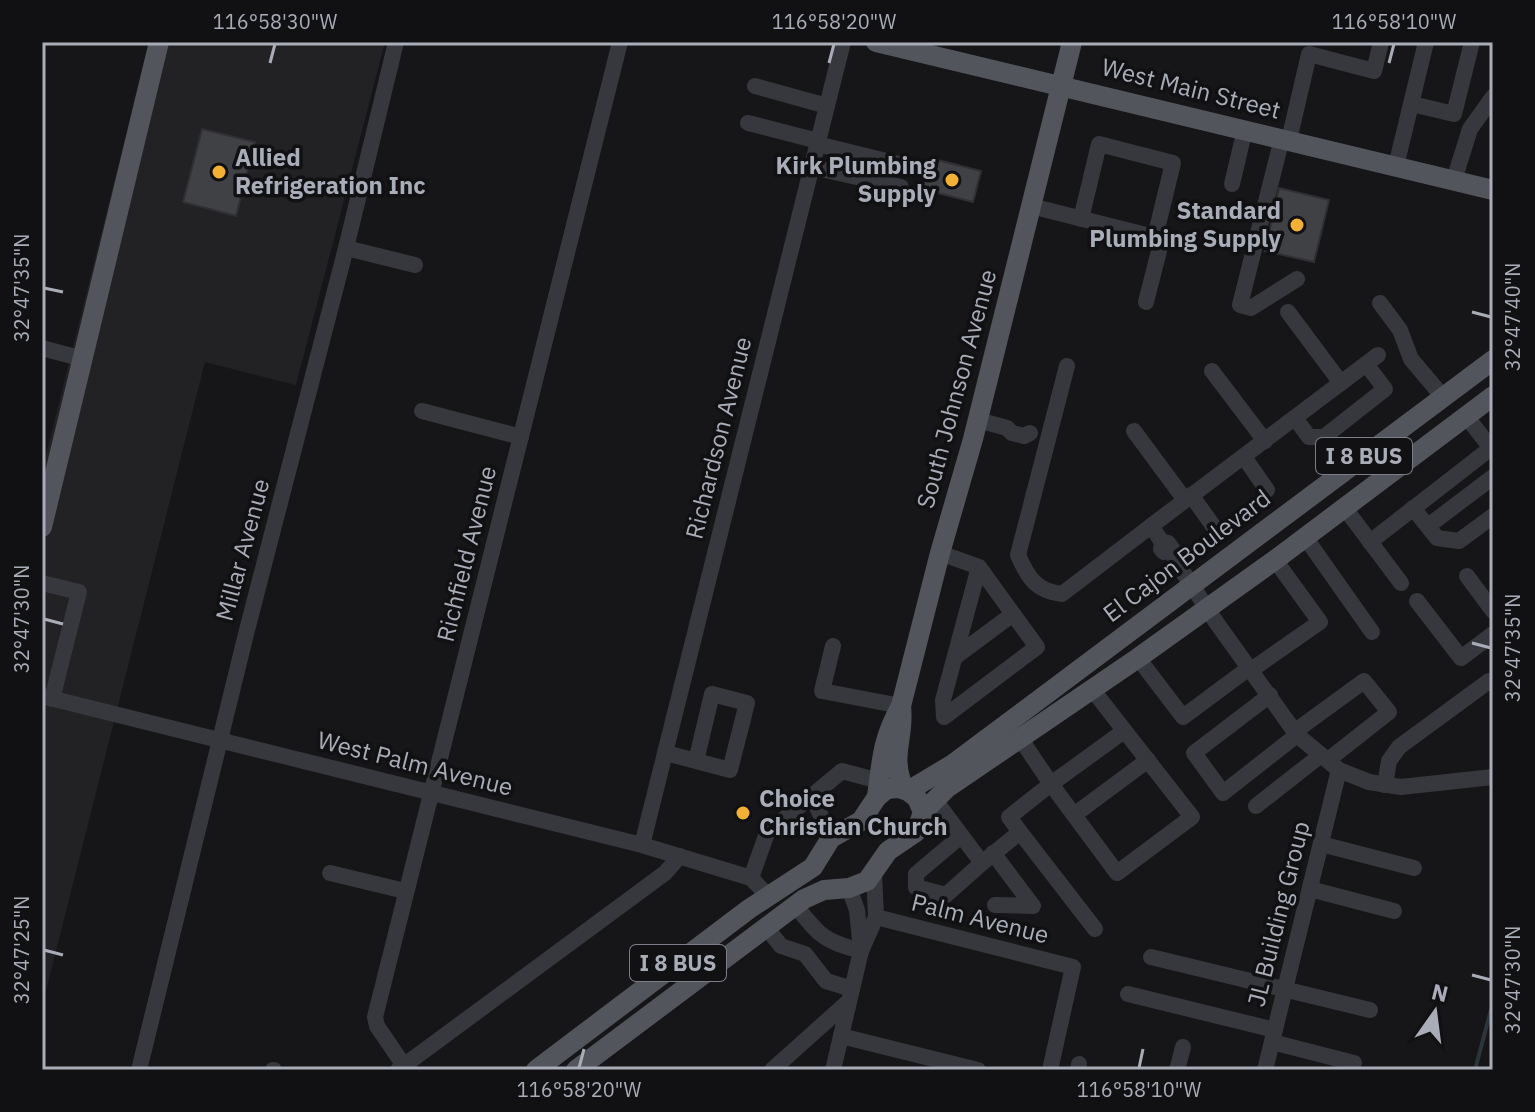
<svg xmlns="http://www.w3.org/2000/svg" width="1535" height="1112" font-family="'IBM Plex Sans',sans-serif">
  <rect width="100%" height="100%" fill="#161618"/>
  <path fill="#222225" d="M 149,42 L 385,42 L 296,385 L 205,362 L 42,1006 L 42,471 Z"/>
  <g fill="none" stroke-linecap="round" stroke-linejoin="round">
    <g stroke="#2c353c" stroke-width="4">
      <path d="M 1492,42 L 1493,70"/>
      <path d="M 1475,1070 L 1493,1002"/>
    </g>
  </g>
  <g fill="#404145" stroke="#303034" stroke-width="2">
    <path d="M 202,129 L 255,142 L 236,216 L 183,202 Z"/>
    <path d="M 930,158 L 981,171 L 973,202 L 922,189 Z"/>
    <path d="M 1279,188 L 1329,200 L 1314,262 L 1265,251 Z"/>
  </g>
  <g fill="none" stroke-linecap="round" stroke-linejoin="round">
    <g stroke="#37383d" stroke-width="16">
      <path d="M 755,86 L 827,106"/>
      <path d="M 1412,104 L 1454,114 L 1472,42"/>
      <path d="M 748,123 L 818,141"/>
      <path d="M 1282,138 L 1240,305 L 1251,308 L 1297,279"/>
      <path d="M 1289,140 L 1309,54 L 1374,71 L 1381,42"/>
      <path d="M 817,144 L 911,167"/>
      <path d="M 1396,166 L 1426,42"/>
      <path d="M 812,167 L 901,187"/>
      <path d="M 1454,180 L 1470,129 L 1493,97"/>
      <path d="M 1232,184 L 1245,129"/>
      <path d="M 1031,206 L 1162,239 L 1146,302"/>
      <path d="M 1081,219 L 1099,144 L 1173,163 L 1155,237"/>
      <path d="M 346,248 L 415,265"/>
      <path d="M 1380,303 L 1400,330 L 1411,359 L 1443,397"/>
      <path d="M 1288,312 L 1341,383"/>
      <path d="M 42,348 L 83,359"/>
      <path d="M 1067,366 L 1018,555 C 1028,578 1036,591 1062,594 L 1151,526 L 1162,542 L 1161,549 L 1164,552"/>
      <path d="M 1212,371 L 1265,441"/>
      <path d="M 422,411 L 521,437"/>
      <path d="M 1466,416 L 1491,448"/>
      <path d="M 1295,418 L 1309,437 L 1324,437 L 1385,389 L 1366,364"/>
      <path d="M 978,420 L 1007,428 L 1012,433 L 1024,436 L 1030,433"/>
      <path d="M 1134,431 L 1185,500"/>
      <path d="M 1244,457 L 1267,490"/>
      <path d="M 1191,495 L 1214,527"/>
      <path d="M 1344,507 L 1401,583"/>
      <path d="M 1413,508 L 1437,538 L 1459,541 L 1493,516"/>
      <path d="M 1151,526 L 1378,355"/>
      <path d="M 1428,526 L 1493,477"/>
      <path d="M 1305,537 L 1372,632"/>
      <path d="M 1162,542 L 1168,543 L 1176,554 L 1175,560 L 1216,622 L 1297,735 L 1339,770 L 1369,782 L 1401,787 L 1493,777"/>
      <path d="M 1370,542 L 1491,448 L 1493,451"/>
      <path d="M 940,553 L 979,567 L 1037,647 L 944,717 L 943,700 L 979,567"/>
      <path d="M 1467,576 L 1493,611"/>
      <path d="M 42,583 L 79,592 L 52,699"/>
      <path d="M 1417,601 L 1461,658 L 1493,634"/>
      <path d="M 833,646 L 822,691 L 901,706"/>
      <path d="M 955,657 L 1013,614"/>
      <path d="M 1138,658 L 1183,717 L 1249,668"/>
      <path d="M 1251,670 L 1320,622 L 1275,560"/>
      <path d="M 1092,689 L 1192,817 L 1117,873 L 1051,784 L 1124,731"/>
      <path d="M 1270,695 L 1194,753 L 1223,793 L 1297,735"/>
      <path d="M 42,696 L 642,845 L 751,878 L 768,896"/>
      <path d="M 1294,732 L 1364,681 L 1389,712 L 1328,760"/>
      <path d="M 666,753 L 730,770 L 747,703 L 712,694 L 696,761"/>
      <path d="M 1385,785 L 1389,761 L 1399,747 L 1489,681"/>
      <path d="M 812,796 L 831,838"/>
      <path d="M 935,800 L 982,863 L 946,895 L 916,887 L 916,874 L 961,836"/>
      <path d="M 1256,806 L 1321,755"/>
      <path d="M 1074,815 L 1148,760"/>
      <path d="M 1020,832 L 1095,929"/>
      <path d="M 1321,844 L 1414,868"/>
      <path d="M 642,845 L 843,42"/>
      <path d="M 993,853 L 1033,906 L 995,905"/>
      <path d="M 982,863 L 1020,832 L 1009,817 L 1051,784 L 1020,738"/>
      <path d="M 330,873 L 405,891"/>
      <path d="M 751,878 L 767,833 L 842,771 L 879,781"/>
      <path d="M 849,888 L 857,910 L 861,951 L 876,917 L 874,873"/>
      <path d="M 1310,889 L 1394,911"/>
      <path d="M 795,905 C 820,936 823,941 861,951 L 833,1070"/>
      <path d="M 876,917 L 1073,967 L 1050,1070"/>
      <path d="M 766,927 L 781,946 L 805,954 L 826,981 L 852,989"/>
      <path d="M 1151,957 L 1370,1010"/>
      <path d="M 1128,994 L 1275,1030"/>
      <path d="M 841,1036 L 978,1070"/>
      <path d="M 1272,1042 L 1354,1063"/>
      <path d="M 139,1070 L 246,634 L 346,248 L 396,42"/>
      <path d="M 273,1070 L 274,1070"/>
      <path d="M 398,1070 L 665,873 L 680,856"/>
      <path d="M 407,1070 L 377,1026 L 375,1017 L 620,42"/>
      <path d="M 772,1070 L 849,1001"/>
      <path d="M 1078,1070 L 1079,1064"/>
      <path d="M 1177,1070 L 1183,1047"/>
      <path d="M 1265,1070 L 1339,770"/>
    </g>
    <g stroke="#53555c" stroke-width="20">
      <path d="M 876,42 L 1493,190"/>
      <path d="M 42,527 L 159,42"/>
      <path d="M 901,706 L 940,553 L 973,439 L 1072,42"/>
      <path d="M 908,791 L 953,764 L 1493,360"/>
      <path d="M 877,797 C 882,759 882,740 901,706 C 905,739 889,754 904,789"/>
      <path d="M 923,812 L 947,788 L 1138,658 L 1275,560 L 1493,396"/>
      <path d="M 536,1070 L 749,909 L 813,867 L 831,838 L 861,821 L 877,797 L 887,789 L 898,788 L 908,791 L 917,798 L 923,812 L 916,832 L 888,851 L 867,881 L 849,888 L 824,890 L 804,899 L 576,1070"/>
    </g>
  </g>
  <path fill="none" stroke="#a8adb8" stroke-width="3" d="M 270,63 L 275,44M 829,63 L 834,44M 1389,63 L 1394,44M 44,288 L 63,292M 1472,312 L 1491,317M 44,619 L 63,624M 1472,643 L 1491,648M 44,950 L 63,955M 1472,975 L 1491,980M 579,1068 L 584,1049M 1139,1068 L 1143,1049"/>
  <g fill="#f2b134" stroke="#111113" stroke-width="3">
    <circle cx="219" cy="172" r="8"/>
    <circle cx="952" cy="180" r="8"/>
    <circle cx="1297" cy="225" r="8"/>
    <circle cx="743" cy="813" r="8"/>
  </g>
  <g text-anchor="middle" stroke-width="7" stroke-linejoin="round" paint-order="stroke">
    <g fill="#111113" stroke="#7b7e86" stroke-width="2">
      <rect x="1316" y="438" width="96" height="36" rx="6"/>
      <rect x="630" y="945" width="96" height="36" rx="6"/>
    </g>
    <g font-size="22" font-weight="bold" fill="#a8adb8">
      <text x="1364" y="464">I 8 BUS</text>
      <text x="678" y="971">I 8 BUS</text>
    </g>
    <g font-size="24" fill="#a8adb8" stroke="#111113">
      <text transform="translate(1191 89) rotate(14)" y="8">West Main Street</text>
      <text transform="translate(957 389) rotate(-75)" y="8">South Johnson Avenue</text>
      <text transform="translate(719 438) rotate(-76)" y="8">Richardson Avenue</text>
      <text transform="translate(243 550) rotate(-75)" y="8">Millar Avenue</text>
      <text transform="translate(467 554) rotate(-76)" y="8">Richfield Avenue</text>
      <text transform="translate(1187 556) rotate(-37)" y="8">El Cajon Boulevard</text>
      <text transform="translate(415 764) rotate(14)" y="8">West Palm Avenue</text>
      <text transform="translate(1279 914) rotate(-76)" y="8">JL Building Group</text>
      <text transform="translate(980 919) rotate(14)" y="8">Palm Avenue</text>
    </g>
    <g font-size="24" font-weight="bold" fill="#a8adb8" stroke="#111113" text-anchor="start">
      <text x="235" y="166">Allied<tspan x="235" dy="28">Refrigeration Inc</tspan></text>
      <text x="936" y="174" text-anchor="end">Kirk Plumbing<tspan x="936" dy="28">Supply</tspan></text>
      <text x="1281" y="219" text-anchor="end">Standard<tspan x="1281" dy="28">Plumbing Supply</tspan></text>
      <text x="759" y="807">Choice<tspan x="759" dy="28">Christian Church</tspan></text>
    </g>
  </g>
  <rect width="1535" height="1112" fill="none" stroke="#111113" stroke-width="88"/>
  <g transform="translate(1435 1012) rotate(14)" stroke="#111113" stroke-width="6" paint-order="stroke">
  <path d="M0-6L14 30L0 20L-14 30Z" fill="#a8adb8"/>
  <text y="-12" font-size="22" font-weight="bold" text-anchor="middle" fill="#a8adb8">N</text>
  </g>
  <rect x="44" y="44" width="1447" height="1024" fill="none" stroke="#a8adb8" stroke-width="3"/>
  <g font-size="20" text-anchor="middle" fill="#a8adb8">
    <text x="275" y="29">116°58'30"W</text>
    <text x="834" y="29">116°58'20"W</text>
    <text x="1394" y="29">116°58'10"W</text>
    <text transform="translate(22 288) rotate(-90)" y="7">32°47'35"N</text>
    <text transform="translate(1513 317) rotate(-90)" y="7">32°47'40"N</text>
    <text transform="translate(22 619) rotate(-90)" y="7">32°47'30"N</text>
    <text transform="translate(1513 648) rotate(-90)" y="7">32°47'35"N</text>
    <text transform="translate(22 950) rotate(-90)" y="7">32°47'25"N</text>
    <text transform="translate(1513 980) rotate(-90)" y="7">32°47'30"N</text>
    <text x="579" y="1097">116°58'20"W</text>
    <text x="1139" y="1097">116°58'10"W</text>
  </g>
</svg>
